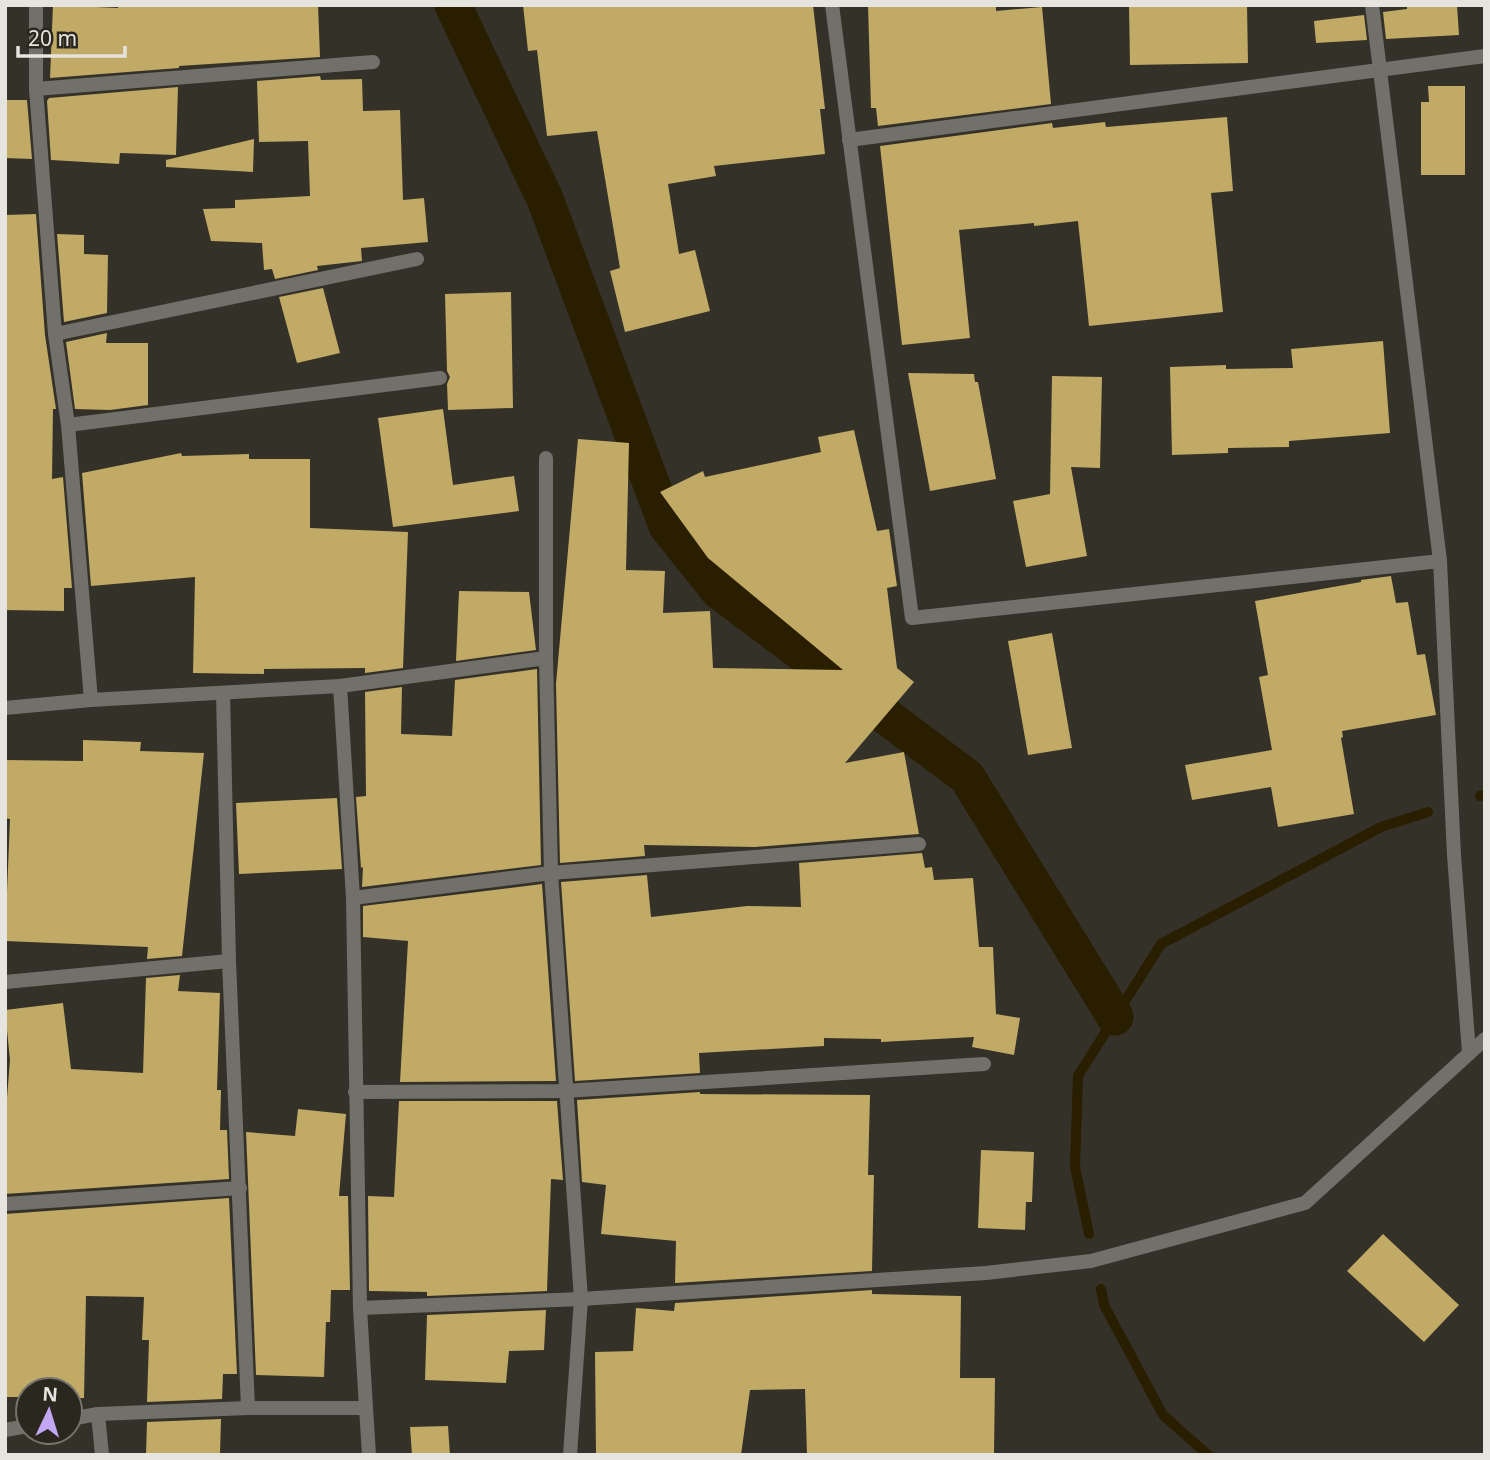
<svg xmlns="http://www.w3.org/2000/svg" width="1490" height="1460" font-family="'Noto Sans',sans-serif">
  <rect width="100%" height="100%" fill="#343128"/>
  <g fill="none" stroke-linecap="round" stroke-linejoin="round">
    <g stroke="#2a1e00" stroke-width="10">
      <path d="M 1480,796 L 1485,795"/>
      <path d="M 1089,1234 L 1075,1167 L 1078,1076 L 1161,944 L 1381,827 L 1428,812"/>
      <path d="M 1101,1289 L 1104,1305 L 1163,1415 L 1208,1455"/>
    </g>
    <path stroke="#2a1e00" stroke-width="37" d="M 453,5 L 545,199 L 667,526 L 719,591 L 967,777 L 1115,1017"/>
  </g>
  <g fill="#c1a966">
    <path d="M 53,5 L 118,8 L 118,5 L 318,5 L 320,57 L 179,66 L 179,68 L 50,78 Z"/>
    <path d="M 523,5 L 813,5 L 825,109 L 820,109 L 825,154 L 714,166 L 716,176 L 668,184 L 679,254 L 695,250 L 710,311 L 625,332 L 610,271 L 620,268 L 597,131 L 547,136 L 537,50 L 528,51 Z"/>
    <path d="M 868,5 L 996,5 L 996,11 L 1042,7 L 1051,104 L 878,126 L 876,108 L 871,108 Z"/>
    <path d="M 1129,5 L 1247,5 L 1248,63 L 1130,65 Z"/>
    <path d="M 1407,5 L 1457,5 L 1459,35 L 1386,39 L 1383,12 L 1407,9 Z"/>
    <path d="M 1364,15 L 1367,40 L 1316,43 L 1314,21 Z"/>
    <path d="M 320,76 L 321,80 L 362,79 L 363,111 L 400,110 L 403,200 L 424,198 L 428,242 L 361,248 L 362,261 L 317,266 L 318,270 L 275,279 L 272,269 L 264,270 L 262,243 L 211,241 L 203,209 L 235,208 L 235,200 L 310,196 L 308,141 L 259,142 L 257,81 Z"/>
    <path d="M 1428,86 L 1465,86 L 1465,175 L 1421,175 L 1421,102 L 1429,102 Z"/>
    <path d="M 178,87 L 176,155 L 120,153 L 119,164 L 51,160 L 47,101 L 49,98 Z"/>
    <path d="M 5,100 L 27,100 L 32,159 L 5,158 Z"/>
    <path d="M 1227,117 L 1233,191 L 1211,193 L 1223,312 L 1089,326 L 1078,221 L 1034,226 L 1034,223 L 959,230 L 970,338 L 902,345 L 880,146 L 1052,123 L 1053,128 L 1105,122 L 1106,127 Z"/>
    <path d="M 254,139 L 253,172 L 166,167 L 166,160 Z"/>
    <path d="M 36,214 L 45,335 L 56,409 L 53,409 L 52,479 L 63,477 L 72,588 L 64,588 L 64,611 L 5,610 L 5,215 Z"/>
    <path d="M 57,234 L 84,235 L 84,254 L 108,255 L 107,313 L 64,322 Z"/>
    <path d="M 323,288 L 340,353 L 297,363 L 279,297 Z"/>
    <path d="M 511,292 L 513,408 L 448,410 L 447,384 L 450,377 L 447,371 L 445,294 Z"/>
    <path d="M 107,333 L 106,343 L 148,343 L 148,405 L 110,410 L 75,409 L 66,342 Z"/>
    <path d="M 1383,341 L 1390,433 L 1289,441 L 1289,447 L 1228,448 L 1228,453 L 1172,455 L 1170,367 L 1226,365 L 1226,369 L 1293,368 L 1291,349 Z"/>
    <path d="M 908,373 L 974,374 L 975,382 L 978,382 L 996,479 L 930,491 Z"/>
    <path d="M 1052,376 L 1102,377 L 1100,468 L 1071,467 L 1087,556 L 1026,567 L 1013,501 L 1050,494 Z"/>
    <path d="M 443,409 L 453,485 L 514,476 L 519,511 L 393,527 L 378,418 Z"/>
    <path d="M 854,430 L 877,531 L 889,529 L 897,586 L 887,588 L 897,668 L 914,682 L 845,763 L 904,752 L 919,834 L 755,847 L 644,845 L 645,856 L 560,863 L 556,684 L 578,439 L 629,443 L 626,570 L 665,571 L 663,613 L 710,611 L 713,668 L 843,670 L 708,558 L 660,492 L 703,471 L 705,477 L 821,452 L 818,437 Z"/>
    <path d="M 181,453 L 182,456 L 249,454 L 249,459 L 310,459 L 310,528 L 408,532 L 403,668 L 365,673 L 365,668 L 264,669 L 264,674 L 193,673 L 195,577 L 91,586 L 82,473 Z"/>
    <path d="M 1391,576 L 1396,603 L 1408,602 L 1417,655 L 1425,654 L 1436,715 L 1342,731 L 1343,737 L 1341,738 L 1354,814 L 1278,827 L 1271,787 L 1192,800 L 1185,765 L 1272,750 L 1259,677 L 1268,675 L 1255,601 L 1361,582 L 1361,580 Z"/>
    <path d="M 459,591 L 529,592 L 536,650 L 456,661 Z"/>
    <path d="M 1052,633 L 1072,748 L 1028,755 L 1008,641 Z"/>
    <path d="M 537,669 L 541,865 L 362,887 L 363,867 L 361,868 L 356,797 L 366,796 L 365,692 L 402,687 L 401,734 L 452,736 L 455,680 Z"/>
    <path d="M 83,740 L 141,742 L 140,751 L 204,753 L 182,956 L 147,959 L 148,947 L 5,941 L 10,819 L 5,818 L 5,760 L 83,761 Z"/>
    <path d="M 337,798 L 342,869 L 239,874 L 236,803 Z"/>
    <path d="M 922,853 L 925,868 L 932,867 L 934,880 L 973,878 L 979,947 L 993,947 L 996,1014 L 1020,1018 L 1014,1055 L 972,1047 L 974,1037 L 881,1042 L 881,1039 L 824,1038 L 824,1046 L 699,1053 L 700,1073 L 575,1081 L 561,882 L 647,875 L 651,917 L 747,906 L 801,907 L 799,863 Z"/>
    <path d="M 542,884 L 556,1081 L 400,1082 L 408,941 L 363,937 L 363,906 Z"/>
    <path d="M 180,975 L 178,991 L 220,993 L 217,1090 L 221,1090 L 220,1130 L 227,1130 L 229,1179 L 5,1194 L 5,1123 L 10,1060 L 5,1010 L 63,1003 L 71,1069 L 143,1073 L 146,978 Z"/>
    <path d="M 700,1092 L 700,1094 L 870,1095 L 868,1175 L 874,1175 L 872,1271 L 675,1283 L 676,1241 L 601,1234 L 606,1185 L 582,1182 L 577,1100 Z"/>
    <path d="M 399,1101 L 557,1101 L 563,1180 L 551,1179 L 547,1291 L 427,1296 L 427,1292 L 369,1291 L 368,1196 L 394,1197 Z"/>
    <path d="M 298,1109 L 346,1114 L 339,1196 L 348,1196 L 350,1290 L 331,1290 L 330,1322 L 326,1322 L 324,1377 L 256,1375 L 246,1132 L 295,1136 Z"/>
    <path d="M 981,1150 L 1034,1152 L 1032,1202 L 1026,1202 L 1025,1230 L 978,1228 Z"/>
    <path d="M 229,1198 L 237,1374 L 223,1374 L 222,1399 L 147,1402 L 149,1340 L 142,1340 L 144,1297 L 86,1296 L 84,1398 L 70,1398 L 70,1390 L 28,1390 L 28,1397 L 5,1397 L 5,1214 Z"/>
    <path d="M 1383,1234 L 1459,1305 L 1424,1342 L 1347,1271 Z"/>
    <path d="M 872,1290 L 872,1294 L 961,1296 L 960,1378 L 995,1378 L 994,1455 L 807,1455 L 805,1389 L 750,1390 L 741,1455 L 596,1455 L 595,1352 L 633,1351 L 636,1308 L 674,1311 L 675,1303 Z"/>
    <path d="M 546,1310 L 544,1350 L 509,1351 L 506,1383 L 425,1380 L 427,1315 Z"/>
    <path d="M 221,1419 L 220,1455 L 146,1455 L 147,1422 Z"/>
    <path d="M 448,1426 L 450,1455 L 412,1455 L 410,1427 Z"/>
  </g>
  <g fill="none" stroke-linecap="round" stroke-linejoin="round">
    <g stroke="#72706b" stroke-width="14">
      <path d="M 36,5 L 36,89 L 55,334 L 68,425 L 91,700"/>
      <path d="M 832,5 L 912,618 L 1440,561 L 1372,5"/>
      <path d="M 36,89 L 373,62"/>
      <path d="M 849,140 L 1485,56"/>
      <path d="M 55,334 L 417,259"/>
      <path d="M 68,425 L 440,378"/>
      <path d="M 1440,561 L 1454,855 L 1469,1053"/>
      <path d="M 546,658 L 546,458"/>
      <path d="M 340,686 L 353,898 L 360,1308 L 366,1408"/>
      <path d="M 223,693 L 229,961 L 248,1408"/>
      <path d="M 5,708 L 91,700 L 340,686 L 546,658 L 551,873 L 581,1299 L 570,1455"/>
      <path d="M 353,898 L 551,873 L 919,844"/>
      <path d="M 5,982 L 229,961"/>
      <path d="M 355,1092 L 565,1091 L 984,1064"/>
      <path d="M 5,1204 L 240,1188"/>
      <path d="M 360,1308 L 581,1299 L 986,1273 L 1091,1261 L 1305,1203 L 1485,1039"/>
      <path d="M 98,1414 L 102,1455"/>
      <path d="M 70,1419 L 98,1414 L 248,1408 L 366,1408 L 369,1455"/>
      <path d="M 5,1430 L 28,1426"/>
    </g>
  </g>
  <rect width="1490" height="1460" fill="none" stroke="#e6e4de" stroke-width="14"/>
  <g transform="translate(49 1411) rotate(4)"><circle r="33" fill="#2a271f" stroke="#75736b" stroke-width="2"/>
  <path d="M0-5L12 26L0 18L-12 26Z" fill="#c3a7f2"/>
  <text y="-10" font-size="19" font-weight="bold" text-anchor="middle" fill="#e6e4de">N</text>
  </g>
  <path d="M18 46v10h107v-10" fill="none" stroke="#e6e4de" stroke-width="3.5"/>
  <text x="28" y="46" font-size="21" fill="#e6e4de" stroke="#2a271f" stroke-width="5" paint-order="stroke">20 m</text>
</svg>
